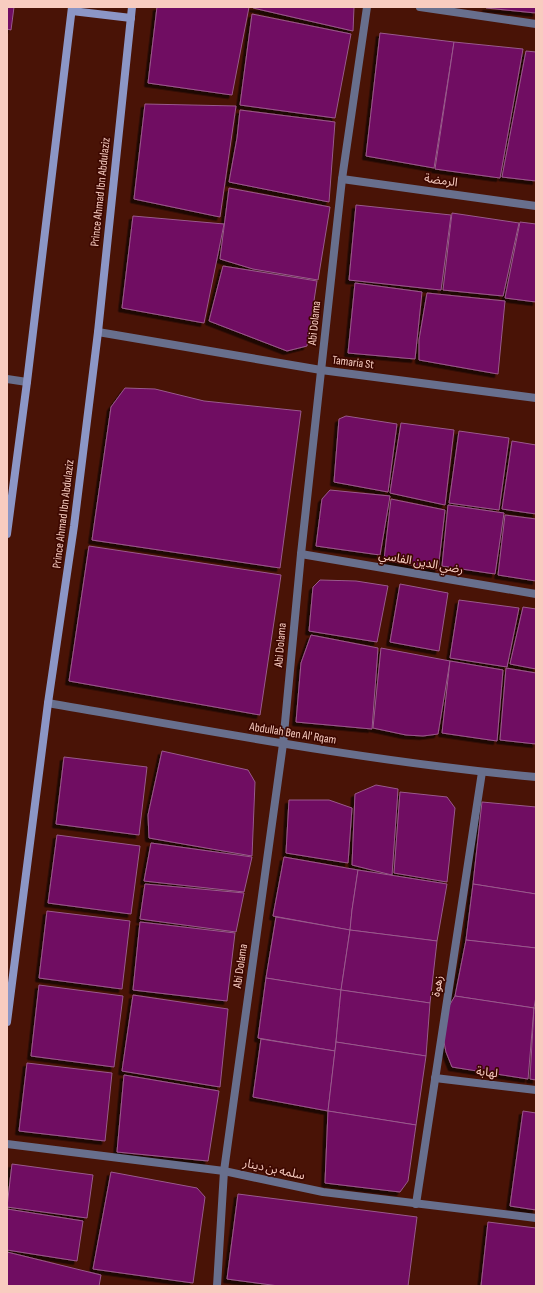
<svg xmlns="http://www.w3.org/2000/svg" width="543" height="1293" font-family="'Sofia Sans Condensed','Noto Sans Arabic',sans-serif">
  <defs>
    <filter id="shadow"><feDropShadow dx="-3.5" dy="3.5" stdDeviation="0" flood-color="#0009"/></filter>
  </defs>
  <rect width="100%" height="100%" fill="#491306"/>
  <g fill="#700762" stroke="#995a8c" filter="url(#shadow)">
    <path d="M 7,7 L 14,7 L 11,30 L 7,29 Z"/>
    <path d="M 157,7 L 249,7 L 232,95 L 148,83 Z"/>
    <path d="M 253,7 L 354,7 L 353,31 L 253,8 Z"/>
    <path d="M 486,7 L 536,7 L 536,13 L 486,8 Z"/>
    <path d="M 252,14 L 351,34 L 335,118 L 240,105 Z"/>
    <path d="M 380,33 L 454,42 L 434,168 L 366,156 Z"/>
    <path d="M 454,42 L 523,49 L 500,178 L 435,169 Z"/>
    <path d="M 526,51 L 536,52 L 536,181 L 502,177 Z"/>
    <path d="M 145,104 L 236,106 L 220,217 L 134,199 Z"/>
    <path d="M 240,110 L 335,122 L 329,202 L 229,182 L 237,138 Z"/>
    <path d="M 229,188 L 330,207 L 318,280 L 253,269 L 220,259 Z"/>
    <path d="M 356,205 L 451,215 L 441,290 L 349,280 Z"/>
    <path d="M 452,213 L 519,223 L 503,296 L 443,290 Z"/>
    <path d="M 133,216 L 224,224 L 204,323 L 122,308 Z"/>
    <path d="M 520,222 L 536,224 L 536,302 L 505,298 Z"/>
    <path d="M 223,266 L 317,281 L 307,346 L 287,351 L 209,321 Z"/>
    <path d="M 355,283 L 422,292 L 415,359 L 348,353 Z"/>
    <path d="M 427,293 L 505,301 L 498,374 L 419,360 L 419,340 Z"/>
    <path d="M 125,388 L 155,389 L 204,401 L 301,411 L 280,568 L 92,540 L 111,407 Z"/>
    <path d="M 346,416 L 397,424 L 388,492 L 334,482 L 339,419 Z"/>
    <path d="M 401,423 L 454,430 L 445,505 L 390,493 Z"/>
    <path d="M 459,431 L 509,438 L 499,510 L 449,503 Z"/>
    <path d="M 512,441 L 536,445 L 536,514 L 502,509 Z"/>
    <path d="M 330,490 L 390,496 L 380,555 L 316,546 L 322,499 Z"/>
    <path d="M 391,499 L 445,510 L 438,570 L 384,560 Z"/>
    <path d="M 448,505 L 504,513 L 495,574 L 442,566 Z"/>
    <path d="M 505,515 L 536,519 L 536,581 L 498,575 Z"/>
    <path d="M 89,546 L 281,575 L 260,715 L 69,681 Z"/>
    <path d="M 320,580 L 356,581 L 388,586 L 377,642 L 309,631 L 313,587 Z"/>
    <path d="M 400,584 L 448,593 L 439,651 L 390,642 Z"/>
    <path d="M 459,600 L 519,608 L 507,667 L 450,658 Z"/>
    <path d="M 523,607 L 536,609 L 536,669 L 510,664 Z"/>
    <path d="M 311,635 L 378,648 L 372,729 L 296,722 L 301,663 Z"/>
    <path d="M 381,648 L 450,661 L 438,734 L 423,736 L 406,735 L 373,728 Z"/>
    <path d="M 450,661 L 503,670 L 497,741 L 442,733 Z"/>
    <path d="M 506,668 L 536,673 L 536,744 L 500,740 Z"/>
    <path d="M 162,751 L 248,770 L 255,782 L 252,856 L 149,838 L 148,815 Z"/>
    <path d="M 64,757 L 147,767 L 139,835 L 56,824 Z"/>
    <path d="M 376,785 L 398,789 L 392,875 L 352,865 L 355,794 Z"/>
    <path d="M 400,792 L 447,797 L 455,808 L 447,882 L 394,873 Z"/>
    <path d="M 289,800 L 329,800 L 352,808 L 348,863 L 286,853 Z"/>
    <path d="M 482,802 L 536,807 L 536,894 L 473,884 Z"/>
    <path d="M 57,835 L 140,846 L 131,914 L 48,903 Z"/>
    <path d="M 151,843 L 252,857 L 244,892 L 144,881 Z"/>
    <path d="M 284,857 L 358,870 L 352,910 L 350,930 L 273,916 Z"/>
    <path d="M 358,870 L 447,884 L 437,941 L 350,930 L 352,910 Z"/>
    <path d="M 145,884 L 244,893 L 236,932 L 140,919 Z"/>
    <path d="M 473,884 L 536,894 L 536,948 L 466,940 Z"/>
    <path d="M 47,911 L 130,921 L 122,989 L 39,978 Z"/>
    <path d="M 276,917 L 350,930 L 341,990 L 266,978 Z"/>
    <path d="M 140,922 L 235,933 L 227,1001 L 133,990 Z"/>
    <path d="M 350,930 L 437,941 L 430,1003 L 341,990 Z"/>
    <path d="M 466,940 L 536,948 L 536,996 L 534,1008 L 455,996 Z"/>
    <path d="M 266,978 L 341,990 L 335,1051 L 258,1038 Z"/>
    <path d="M 39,985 L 123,996 L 114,1067 L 31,1056 Z"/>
    <path d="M 341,990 L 430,1003 L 426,1056 L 336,1042 Z"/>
    <path d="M 133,995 L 228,1009 L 220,1087 L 122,1071 Z"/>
    <path d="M 455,996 L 534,1008 L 528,1079 L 452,1067 L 446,1052 L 443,1037 L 449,1006 Z"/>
    <path d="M 534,1008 L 536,1008 L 536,1080 L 530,1079 Z"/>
    <path d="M 261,1039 L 335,1051 L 328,1111 L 253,1097 Z"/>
    <path d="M 336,1042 L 426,1056 L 416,1125 L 328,1111 Z"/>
    <path d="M 27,1063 L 112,1073 L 105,1141 L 19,1131 Z"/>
    <path d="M 124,1075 L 219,1091 L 208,1161 L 117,1152 Z"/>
    <path d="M 328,1111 L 416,1125 L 408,1181 L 400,1192 L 325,1183 Z"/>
    <path d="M 523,1111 L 536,1113 L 536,1210 L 510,1206 Z"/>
    <path d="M 12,1164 L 93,1175 L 87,1218 L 7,1207 Z"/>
    <path d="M 111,1172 L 197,1188 L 205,1197 L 193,1283 L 93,1269 Z"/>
    <path d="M 238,1194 L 417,1217 L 408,1286 L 279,1286 L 227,1279 Z"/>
    <path d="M 7,1209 L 83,1221 L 77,1261 L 7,1250 Z"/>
    <path d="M 488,1222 L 536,1228 L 536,1286 L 481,1286 Z"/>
    <path d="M 7,1252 L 101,1275 L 99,1286 L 7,1286 Z"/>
  </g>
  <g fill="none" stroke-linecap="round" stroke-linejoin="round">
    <g stroke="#686f8d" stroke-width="8">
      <path d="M 420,7 L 536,24"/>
      <path d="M 342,179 L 536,206"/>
      <path d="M 98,332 L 321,370 L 536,398"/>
      <path d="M 7,379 L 27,382"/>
      <path d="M 301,554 L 536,594"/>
      <path d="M 48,703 C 210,731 372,762 536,777"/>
      <path d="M 435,1078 L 536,1090"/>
      <path d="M 7,1144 L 224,1171 L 323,1192 L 536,1218"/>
      <path d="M 416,1204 L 482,772"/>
      <path d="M 217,1286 L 224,1171 L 283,744 L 301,554 L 342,179 L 367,7"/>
    </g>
    <g stroke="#8c96c6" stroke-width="8">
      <path d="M 72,11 L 131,18"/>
      <path d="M 7,534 L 27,382 L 72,7"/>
      <path d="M 7,1022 L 48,703 L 74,526 L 98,332 L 132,7"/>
    </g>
  </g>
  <g text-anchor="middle" stroke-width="3.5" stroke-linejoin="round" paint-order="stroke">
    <g font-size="12" fill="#f8ccc0" stroke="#3d0800">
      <text transform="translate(441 180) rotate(8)" y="4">الرمضة</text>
      <text transform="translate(100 192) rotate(-84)" y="4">Prince Ahmad Ibn Abdulaziz</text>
      <text transform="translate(314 323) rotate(-84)" y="4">Abi Dolama</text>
      <text transform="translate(353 362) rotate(7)" y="4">Tamaria St</text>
      <text transform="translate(63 514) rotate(-83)" y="4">Prince Ahmad Ibn Abdulaziz</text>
      <text transform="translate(421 562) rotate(10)" y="4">رضي الدين الفاسي</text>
      <text transform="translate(280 645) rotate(-85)" y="4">Abi Dolama</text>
      <text transform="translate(293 733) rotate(9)" y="4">Abdullah Ben Al' Rqam</text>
      <text transform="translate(240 966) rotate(-82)" y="4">Abi Dolama</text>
      <text transform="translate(437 986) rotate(-81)" y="4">زهوة</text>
      <text transform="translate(487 1072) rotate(7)" y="4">لهابة</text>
      <text transform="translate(274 1169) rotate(12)" y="4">سلمه بن دينار</text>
    </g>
  </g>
  <rect width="543" height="1293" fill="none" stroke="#f8ccc0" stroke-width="16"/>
</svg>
